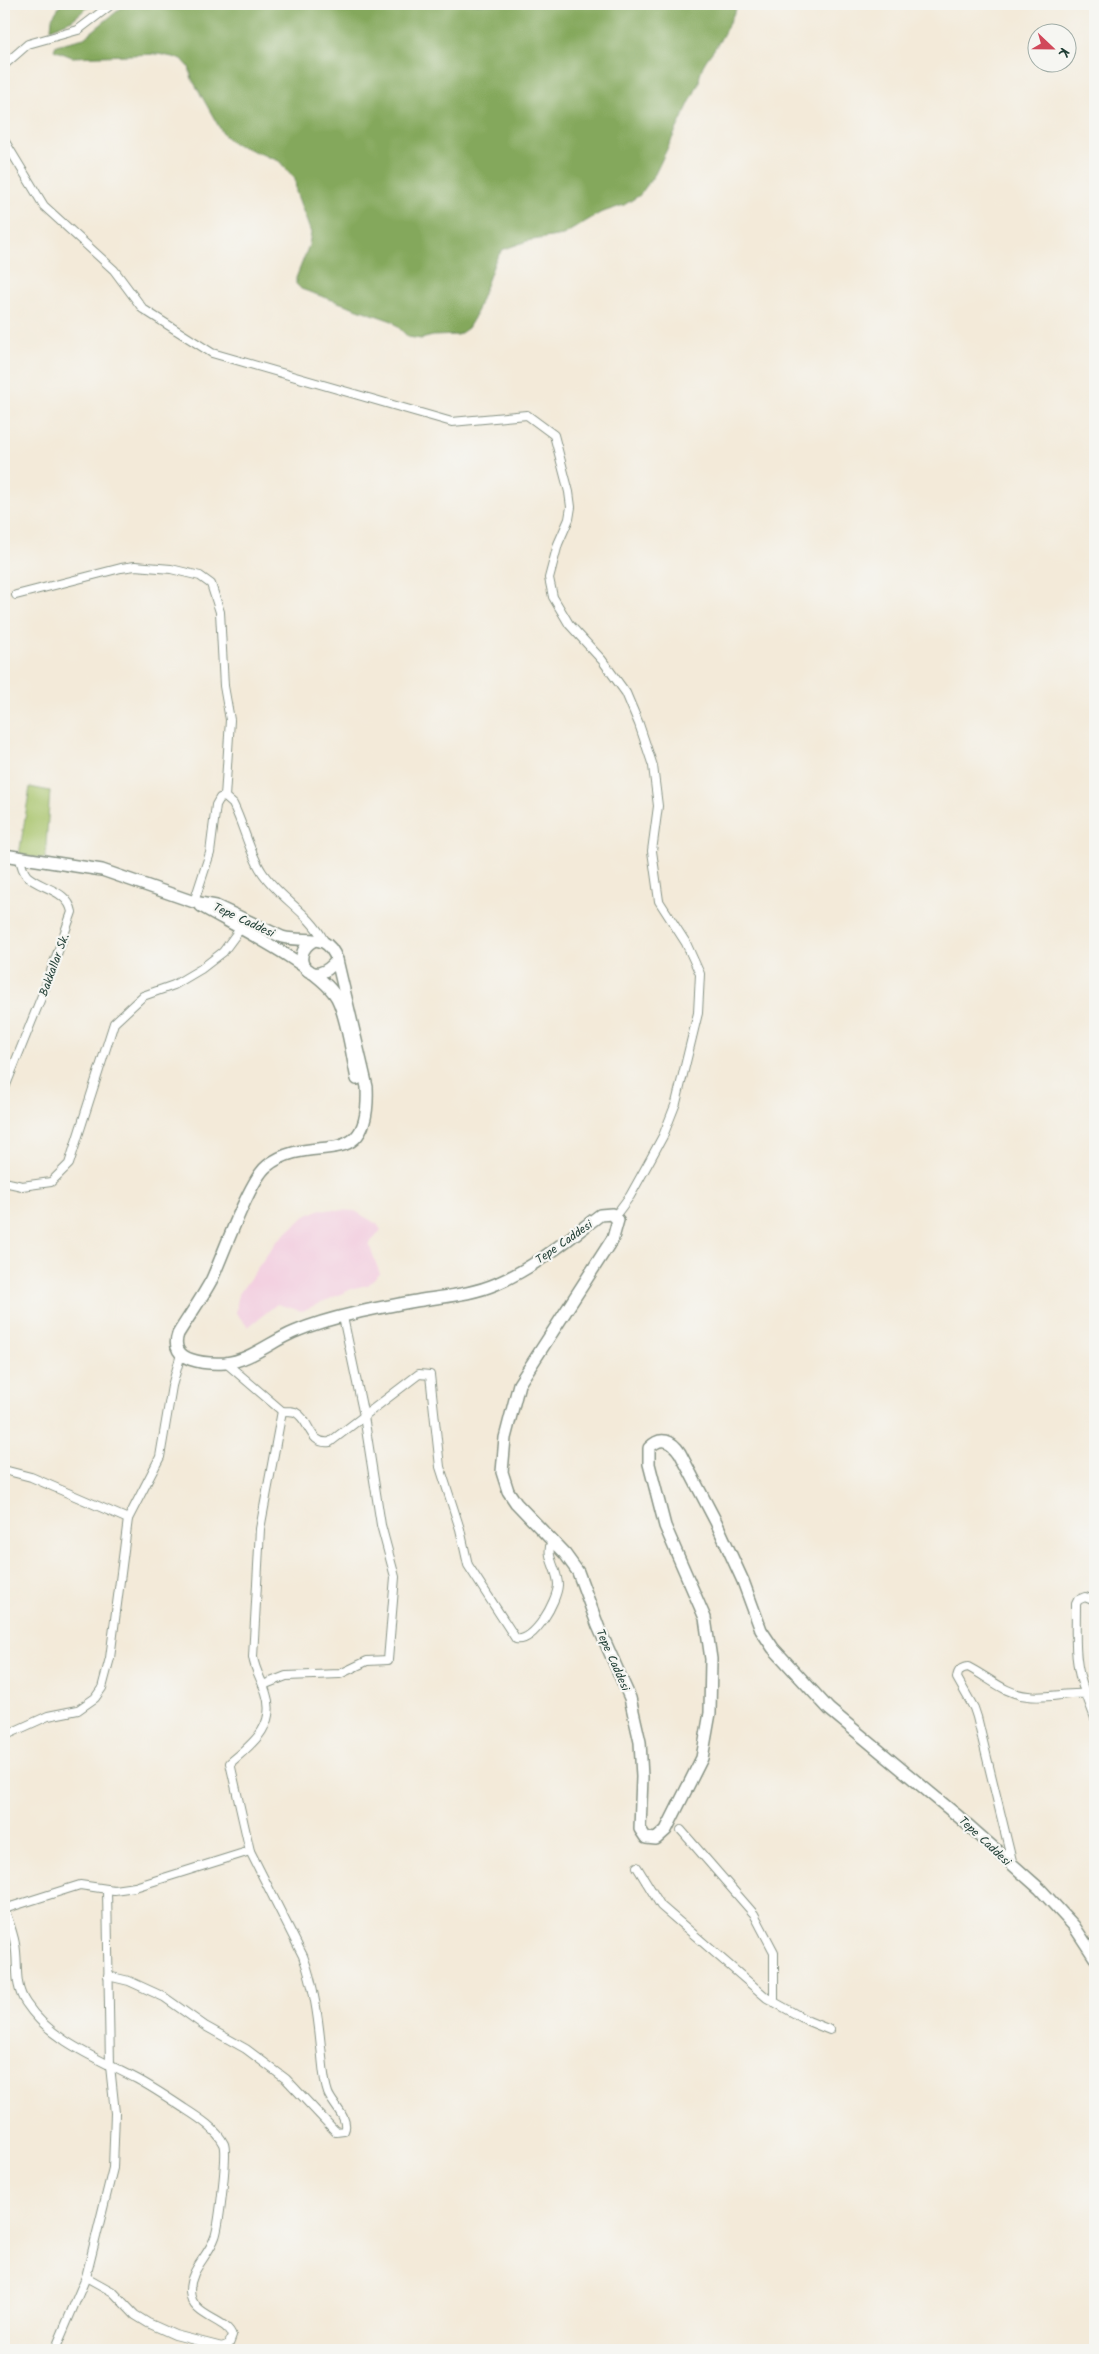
<svg xmlns="http://www.w3.org/2000/svg" width="1099" height="2354" font-family="Kalam,sans-serif">
  <rect width="100%" height="100%" fill="#f6f6f2"/>
  <filter id="ink" filterUnits="userSpaceOnUse"><feTurbulence type="fractalNoise" baseFrequency=".02" numOctaves="2"/><feDisplacementMap in="SourceGraphic" scale="10" xChannelSelector="R" yChannelSelector="G"/><feConvolveMatrix kernelMatrix="1 2 1 2 8 2 1 2 1" color-interpolation-filters="sRGB"/></filter>
  <filter id="wash" filterUnits="userSpaceOnUse"><feTurbulence type="fractalNoise" baseFrequency=".0096" numOctaves="4" result="noise"/><feDisplacementMap in="SourceGraphic" scale="20" xChannelSelector="R" yChannelSelector="G"/><feGaussianBlur stdDeviation="1.12" result="paint"/><feColorMatrix in="noise" values="0 0 0 0 0 0 0 0 0 0 0 0 0 0 0 0 0 1.4 0 .05"/><feComposite in="paint" operator="in"/></filter>
  <g filter="url(#wash)">
    <rect width="100%" height="100%" fill="#f3ead9"/>
    <path fill="#f3cfe0" d="M 320,1209 L 355,1211 L 377,1224 L 381,1230 L 369,1244 L 380,1274 L 368,1285 L 354,1288 L 302,1311 L 277,1304 L 248,1327 L 236,1313 L 238,1295 L 276,1242 L 304,1217 Z"/>
    <path fill="#a6c268" stroke="#62804e" d="M 30,787 L 50,791 L 45,859 L 19,855 Z"/>
    <g fill="#84a85c" stroke="#527248">
      <path d="M 61,4 L 92,4 L 72,20 L 51,29 L 52,18 Z"/>
      <path d="M 126,4 L 739,4 C 732,16 726,30 719,42 C 709,58 700,63 699,83 L 655,174 L 640,195 L 624,205 L 600,213 L 563,235 L 527,241 L 502,250 L 495,261 L 474,318 L 468,328 L 458,335 L 433,336 L 421,339 L 408,337 L 392,321 L 301,289 L 296,284 L 296,278 L 309,245 L 311,233 L 296,192 L 295,179 L 279,161 L 233,143 L 223,134 L 192,79 L 189,67 L 182,59 L 158,54 L 72,57 L 54,50 L 56,45 L 84,38 Z"/>
    </g>
  </g>
  <g filter="url(#ink)">
    <g fill="none" stroke-linecap="round" stroke-linejoin="round">
      <g stroke="#899486" stroke-width="10">
        <g id="street">
          <path d="M 4,65 L 28,44 L 78,30 L 112,4"/>
          <path d="M 4,140 L 44,206 L 114,270 L 143,309 L 212,353 L 452,422 L 527,415 L 554,435 L 569,492 L 571,507 L 569,519 L 558,544 L 549,578 L 553,597 L 569,624 L 602,660 L 626,693 L 639,724 L 653,766 L 658,806 L 652,851 L 659,901 L 686,943 L 700,974 L 698,1013 L 676,1103 L 663,1136 L 650,1160 L 630,1196 L 615,1216"/>
          <path d="M 16,595 L 121,568 L 135,566 L 171,569 L 200,576 L 211,584 L 220,612 L 224,686 L 230,720 L 225,797"/>
          <path d="M 194,902 L 210,853 L 216,805 L 220,798 L 225,797 L 233,804 C 244,826 249,852 262,872 C 279,898 310,913 324,941"/>
          <path d="M 4,1090 L 45,988 L 72,912 C 68,890 41,889 27,876 C 23,871 21,865 20,858"/>
          <path d="M 4,1182 L 22,1186 L 51,1182 L 69,1164 L 114,1023 L 143,996 L 174,985 L 201,969 L 223,952 L 240,929"/>
          <path d="M 226,1363 L 282,1411 C 286,1411 292,1411 295,1412 C 311,1420 308,1445 330,1442 L 419,1374 L 430,1375 L 440,1467 L 460,1529 L 468,1565 L 516,1639 C 534,1643 557,1601 558,1585 C 558,1569 544,1556 552,1541"/>
          <path d="M 4,1470 L 31,1477 L 128,1519"/>
          <path d="M 263,1685 L 286,1676 L 340,1674 L 367,1661 L 388,1660 L 395,1577 L 381,1525 L 364,1416 L 343,1317"/>
          <path d="M 1086,1694 C 1073,1666 1076,1634 1076,1604 L 1078,1600 L 1085,1597 L 1095,1601"/>
          <path d="M 4,1736 L 48,1716 L 78,1710 L 95,1698 L 102,1688 L 110,1658 L 128,1519 L 160,1457 L 172,1386 L 181,1354"/>
          <path d="M 681,1830 L 754,1914 L 774,1952 L 774,2002"/>
          <path d="M 1013,1865 L 977,1717 L 974,1708 L 957,1678 C 958,1670 961,1668 968,1667 C 988,1677 1005,1694 1028,1696 C 1047,1699 1067,1692 1086,1694 L 1095,1718"/>
          <path d="M 637,1867 L 661,1906 L 767,1998 L 808,2021 L 830,2030"/>
          <path d="M 4,1908 C 8,1920 13,1932 15,1944 C 19,1965 13,1984 26,2003 C 51,2041 97,2058 137,2079 C 152,2087 167,2097 182,2107 C 196,2116 216,2128 224,2144 C 228,2153 219,2226 215,2237 C 208,2257 190,2269 190,2291 C 191,2318 227,2318 232,2336 L 229,2344 L 222,2347 L 175,2335 L 148,2323 L 135,2315 L 113,2292 L 86,2277"/>
          <path d="M 4,1909 L 80,1885 L 114,1890 L 135,1887 L 250,1851"/>
          <path d="M 108,1976 L 129,1981 L 164,1997 L 205,2026 L 246,2049 L 286,2079 L 336,2132 L 344,2131 C 350,2119 332,2104 328,2093 C 323,2079 323,2062 321,2047 C 318,2016 314,1986 303,1956 L 250,1851 L 230,1763 C 252,1744 277,1726 266,1693 C 262,1680 255,1671 253,1657 L 260,1529 L 282,1411"/>
          <path d="M 55,2350 L 86,2277 L 113,2168 L 115,2113 L 110,2066 L 107,1889"/>
        </g>
      </g>
      <g stroke="#899486" stroke-width="14">
        <g id="secondary">
          <path d="M 4,855 L 102,870 L 194,902 L 216,906 L 282,937 C 308,944 326,930 337,960 L 367,1087 C 371,1178 313,1129 267,1166 C 250,1179 223,1255 212,1279 C 202,1298 189,1316 178,1334 C 168,1362 206,1364 225,1363 C 249,1361 272,1341 294,1332 C 331,1316 383,1307 422,1300 C 447,1296 473,1294 496,1284 C 534,1268 567,1240 600,1215 L 612,1214 L 618,1220 L 613,1238 L 519,1384 L 505,1438 L 502,1472 L 508,1491 L 516,1503 L 565,1554 L 578,1572 L 598,1626 L 630,1698 L 640,1742 L 642,1777 L 640,1829 L 646,1838 L 656,1839 L 666,1830 L 702,1758 L 710,1713 L 711,1659 L 705,1618 L 665,1526 L 649,1464 L 649,1448 C 661,1435 672,1441 680,1453 L 716,1522 L 743,1581 L 761,1630 L 773,1648 L 829,1709 L 959,1817 L 1040,1889 L 1074,1926 L 1095,1958"/>
          <path d="M 201,906 C 233,925 321,968 337,998 C 347,1017 352,1056 357,1079"/>
          <path d="M 313,941 C 287,956 311,993 337,960"/>
        </g>
      </g>
      <use href="#street" stroke="#fff" stroke-width="8"/>
      <use href="#secondary" stroke="#fff" stroke-width="11"/>
    </g>
  </g>
  <g text-anchor="middle" stroke-width="4.5" stroke-linejoin="round" paint-order="stroke">
    <g font-size="12" fill="#1f3d34" stroke="#f6f6f2">
      <text transform="translate(244 920) rotate(25)" y="4">Tepe Caddesi</text>
      <text transform="translate(54 965) rotate(-70)" y="4">Bakkallar Sk.</text>
      <text transform="translate(564 1242) rotate(-35)" y="4">Tepe Caddesi</text>
      <text transform="translate(613 1660) rotate(66)" y="4">Tepe Caddesi</text>
      <text transform="translate(985 1841) rotate(43)" y="4">Tepe Caddesi</text>
    </g>
  </g>
  <rect width="1099" height="2354" fill="none" stroke="#f6f6f2" stroke-width="20"/>
  <g transform="translate(1052 48) rotate(112)"><circle r="24" fill="#f6f6f2" stroke="#a0aca6"/>
  <path d="M0-4L9 19L0 12L-9 19Z" fill="#d1495b"/>
  <text y="-8" font-size="14" font-weight="bold" text-anchor="middle" fill="#1f3d34">K</text>
  </g>
</svg>
